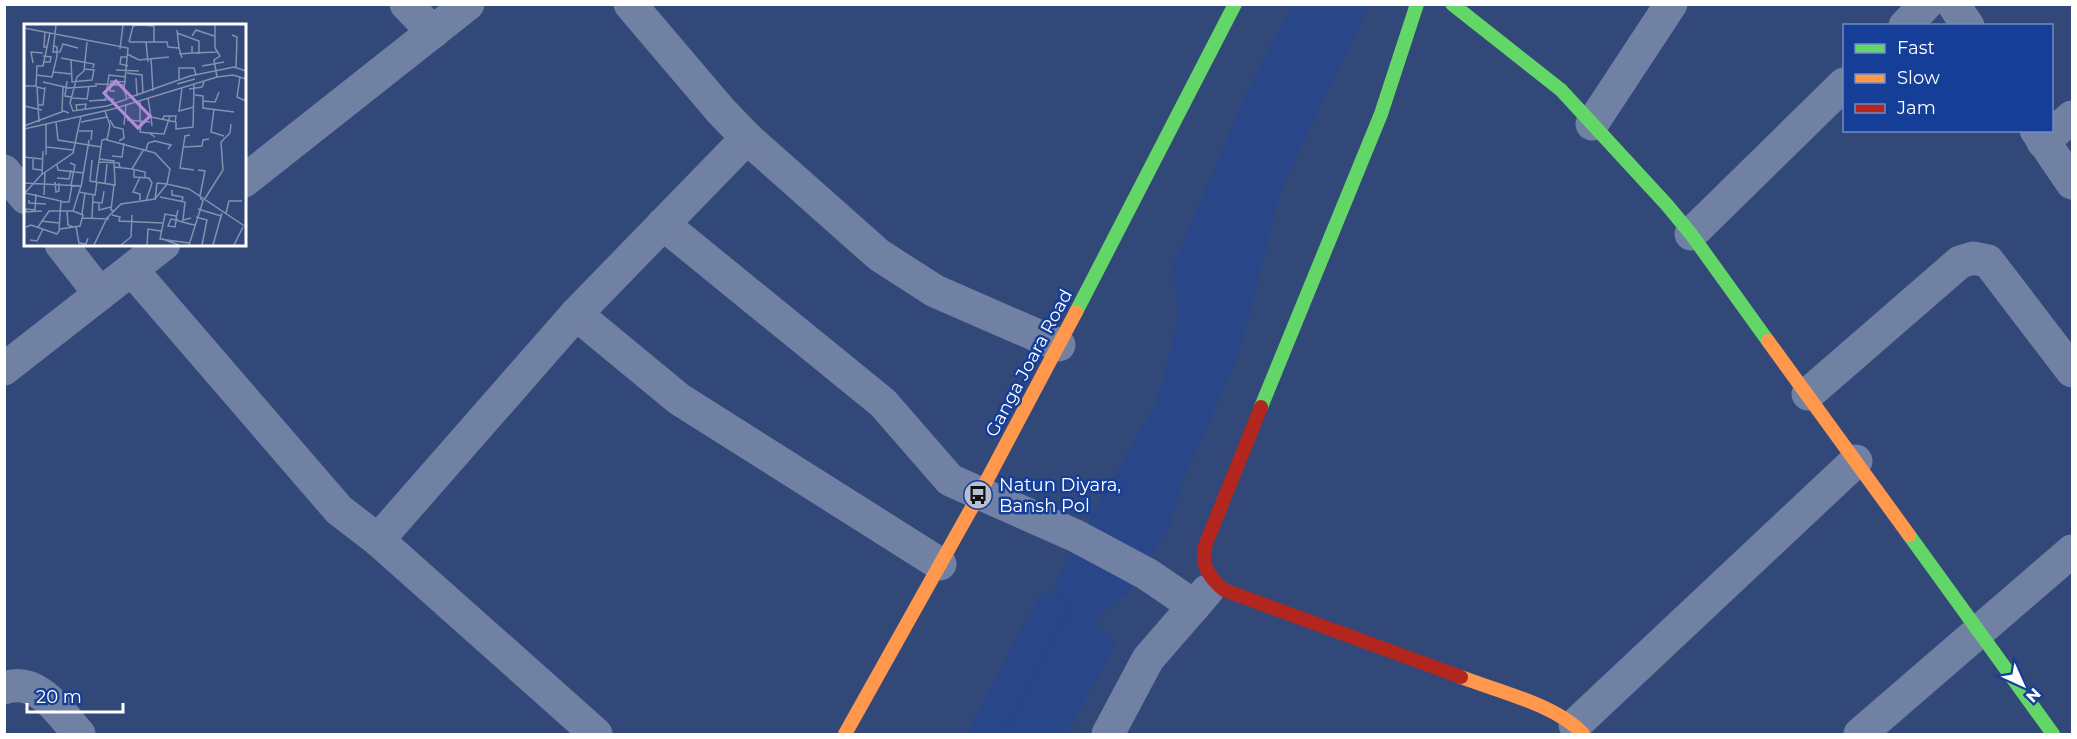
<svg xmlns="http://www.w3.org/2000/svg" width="2077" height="739" font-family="Montserrat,sans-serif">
  <rect width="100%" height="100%" fill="#324879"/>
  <path fill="#284688" d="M 1292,5 L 1369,5 L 1281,190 L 1239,353 L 1183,481 L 1170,525 L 1128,592 L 1094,621 L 1115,644 L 1067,734 L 984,734 L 1020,674 L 1064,566 L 1105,491 L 1156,404 L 1178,322 L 1174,264 L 1247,92 Z"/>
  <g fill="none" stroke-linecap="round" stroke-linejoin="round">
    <path stroke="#284688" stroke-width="33" d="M 985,734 L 1051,609"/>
    <g stroke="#7181a4" stroke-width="33">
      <path d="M 406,4 L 433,32"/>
      <path d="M 630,4 L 721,111 L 747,138 L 879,255 L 935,291 L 1059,345"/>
      <path d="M 1953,4 L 1968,26"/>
      <path d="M 1905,26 L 1926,4"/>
      <path d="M 1592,124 L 1671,4"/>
      <path d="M 2036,130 L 2072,183"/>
      <path d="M 2043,142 L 2072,117"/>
      <path d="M 4,171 L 26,198"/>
      <path d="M 244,181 L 468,4"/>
      <path d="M 663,224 L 883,403 L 950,480 L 1076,536 L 1147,574 L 1194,606"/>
      <path d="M 1691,234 L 1844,84"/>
      <path d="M 61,244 L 100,294"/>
      <path d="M 132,270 L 339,510 L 378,540 L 596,734"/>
      <path d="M 576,314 L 679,399 L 940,564"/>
      <path d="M 4,369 L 164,244"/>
      <path d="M 1808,394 L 1960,262 L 1973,258 L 1988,261 L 2072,371"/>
      <path d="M 378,540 L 576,314 L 747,138"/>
      <path d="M 4,688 C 38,676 60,713 79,734"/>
      <path d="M 1575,725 L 1856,461"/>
      <path d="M 1108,734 L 1148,659 L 1207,591"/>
      <path d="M 1860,734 L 2072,551"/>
    </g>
    <g stroke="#63d668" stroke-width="14">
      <path d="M 1452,4 L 1561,90 L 1667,205 L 1691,234 L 1768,341"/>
      <path d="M 1076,312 L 1235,4"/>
      <path d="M 1261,407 L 1381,114 L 1417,4"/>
      <path d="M 1909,535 L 2053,734"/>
    </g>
    <g stroke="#ff974d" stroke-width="14">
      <path d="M 1768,341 L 1909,535"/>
      <path d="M 1461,677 C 1497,691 1557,705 1583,734"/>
      <path d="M 845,734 L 980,493 L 1076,312"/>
    </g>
    <path stroke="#b3261e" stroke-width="14" d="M 1261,407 L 1205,546 C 1201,566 1209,577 1224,590 L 1461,677"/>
  </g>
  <defs>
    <g id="bus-disc" transform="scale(1.5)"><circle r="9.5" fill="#b7bfd0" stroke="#143e97"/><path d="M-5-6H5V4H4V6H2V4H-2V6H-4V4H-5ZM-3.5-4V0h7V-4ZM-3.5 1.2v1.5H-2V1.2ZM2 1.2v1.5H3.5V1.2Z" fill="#111"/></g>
  </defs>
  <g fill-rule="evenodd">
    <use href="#bus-disc" x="978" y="495"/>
  </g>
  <g text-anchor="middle" stroke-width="5" stroke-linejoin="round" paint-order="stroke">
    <g font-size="18" fill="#fff" stroke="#143e97">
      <text transform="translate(1029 363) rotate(-62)" y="6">Ganga Joara Road</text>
    </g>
    <g font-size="18" fill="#fff" stroke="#143e97" text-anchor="start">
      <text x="999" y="491">Natun Diyara,<tspan x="999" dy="21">Bansh Pol</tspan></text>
    </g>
  </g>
  <g transform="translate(24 24)">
    <rect width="222" height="222" fill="#324879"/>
    <path fill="none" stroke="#8491af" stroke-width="1.5" d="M 32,1 L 29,28 L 36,28 L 39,20 L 54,24M 191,1 L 191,24 L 196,32 L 190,36 L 193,53M 0,4 L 104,24 L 100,66 L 103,75 L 83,82 L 49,87 L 46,79 L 53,53 L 60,47 L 63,18M 153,6 L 155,24M 21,8 L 20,23 L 23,23M 153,9 L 175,17 L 175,30M 208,11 L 213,13 L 212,43M 168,12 L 172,6 L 190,12M 105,18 L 143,18 L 144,23 L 155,24 L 158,34M 105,18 L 109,2 L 114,1 L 130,2 L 130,18M 122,18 L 124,38M 96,25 L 99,1M 168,29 L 193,28M 103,30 L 115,36 L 145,33M 155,30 L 168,29 L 168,22M 103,33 L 97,33 L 96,40 L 104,42M 37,34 L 70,40 L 69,44M 127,34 L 129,67M 47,36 L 48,58 L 68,56 L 70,46 L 60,45M 19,38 L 26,38 L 27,33 L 19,32M 9,39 L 7,28 L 19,29M 178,42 L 200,38M 92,46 L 115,47M 29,48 L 48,50M 103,49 L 118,51 L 119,70M 12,51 L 28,53 L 33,32 L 33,23 L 30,22M 216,53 L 213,73 L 222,77M 112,54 L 113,72M 155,55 L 155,44 L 170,44 L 172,51M 43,57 L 41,72 L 48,73M 19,58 L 45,64 L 73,62M 71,60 L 101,61M 153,60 L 171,55M 0,62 L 12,62 L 13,42 L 19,42 L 26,9M 158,64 L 155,87 L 170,83M 165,65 L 178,63 L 180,58M 91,67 L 86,67 L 87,57 L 102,58M 171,71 L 179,72 L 179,84 L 210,88M 48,74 L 63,75 L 65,62M 104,74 L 166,52 L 210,43 L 222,47M 124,74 L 127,93M 65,77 L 90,75M 81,77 L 85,51 L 102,53M 116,77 L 116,97M 179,77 L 191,78 L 195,68M 14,81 L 19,81 L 21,63M 0,82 L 18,86M 190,85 L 187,108 L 200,112M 38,87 L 39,63M 53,87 L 52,81 L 62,80 L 61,85M 81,87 L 86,101 L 83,116 L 131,129 L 146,145 L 143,160M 139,95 L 140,92 L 152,92 L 151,98M 86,96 L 90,103 L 99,105 L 100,114 L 95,117M 103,96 L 126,98M 117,97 L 116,108 L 125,109M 15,98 L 13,63 L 21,65M 32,98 L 34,116 L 77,123M 57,98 L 83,93M 100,101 L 102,81M 0,102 L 40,87 L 45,89M 128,102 L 127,93 L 152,98 L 152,105 L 169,103 L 170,61M 0,105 L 89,85 L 193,53 L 209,51 L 222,55M 55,107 L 68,107 L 67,116M 166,111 L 161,112 L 156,144 L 170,146M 131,113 L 125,109 L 140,110 L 146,92M 23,123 L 49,126M 160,123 L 178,122 L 179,116 L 185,115M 122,126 L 124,119 L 131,117 L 147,121 L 144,125M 22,131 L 22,100M 88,132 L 98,133 L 100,119M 0,133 L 18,135M 9,135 L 9,145 L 18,146M 68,136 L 66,157 L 91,161 L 90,137 L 75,135M 75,138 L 95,139 L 96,144M 46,139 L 51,141 L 47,161M 33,141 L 34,146 L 60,149M 90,143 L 108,145 L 120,125M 108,145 L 121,148 L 121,153M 110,146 L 110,153 L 125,154 L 128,159 L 122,177M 174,146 L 181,147 L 176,172M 18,151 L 19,127M 116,153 L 109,168 L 116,170 L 116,176M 33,154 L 45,155 L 47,146M 31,158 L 32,168 L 35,167 L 35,159M 72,158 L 78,116 L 83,115M 0,159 L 57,162 L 49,187 L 59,191 L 56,202 L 36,205 L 33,210 L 7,201 L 2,203M 81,159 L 83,140M 57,163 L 65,116M 148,166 L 148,171 L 159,173 L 158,177M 55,168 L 71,171 L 73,158M 1,169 L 37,177 L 35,205M 0,170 L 17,151 L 49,129 L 57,92M 20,171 L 21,149M 136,173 L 161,178 L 159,196 L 167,194M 5,176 L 5,179 L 22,180M 131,176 L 133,159 L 143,160M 180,176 L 199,146 L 197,118 L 206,109 L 207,100M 37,178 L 45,178 L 48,161M 68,178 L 78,179 L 80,167M 75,179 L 75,186 L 87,183M 174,185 L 197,192M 154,186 L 152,194 L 153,195 L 153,196 L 152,196 L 152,197 L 151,203 L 144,202 L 147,195 L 152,196 L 155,197 L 166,200 L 171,201M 43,187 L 44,201 L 49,203M 90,187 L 87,186 L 90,161M 0,188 L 18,187M 2,188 L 2,185 L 11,186 L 12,170M 202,189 L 205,177 L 218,177M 58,190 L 61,169M 88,191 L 96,193 L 95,197 L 139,199M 152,192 L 141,190 L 136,215 L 165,219M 172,193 L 183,196 L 178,221M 58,194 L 85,195M 68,194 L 69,171M 17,197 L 35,199M 14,203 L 25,187 L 49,187M 52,203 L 55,219 L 62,220 L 64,214M 138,215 L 155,221M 6,216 L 13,217 L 19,205M 70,221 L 83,194 L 97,180 L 131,175 L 143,160 L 165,165 L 222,203M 97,221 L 107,213 L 108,191M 123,221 L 124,205 L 137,207M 165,221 L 179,177 L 176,174M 189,221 L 198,189M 210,221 L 219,203"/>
    <path fill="#b68bdc" fill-opacity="0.15" stroke="#b68bdc" stroke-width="3" d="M 92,57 L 126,92 L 114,104 L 80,69 Z"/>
    <rect width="222" height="222" fill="none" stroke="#fff" stroke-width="3"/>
  </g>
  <rect width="2077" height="739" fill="none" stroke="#ffffff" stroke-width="12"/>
  <rect x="1843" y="24" width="210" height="108" fill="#143e97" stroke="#728bc1" stroke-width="1.5"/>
  <rect x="1855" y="44" width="30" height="9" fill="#63d668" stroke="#728bc1" stroke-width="1.5"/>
  <text x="1897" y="54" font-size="18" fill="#ffffff">Fast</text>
  <rect x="1855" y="74" width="30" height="9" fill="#ff974d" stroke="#728bc1" stroke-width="1.5"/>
  <text x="1897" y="84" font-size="18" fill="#ffffff">Slow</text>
  <rect x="1855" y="104" width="30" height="9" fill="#b3261e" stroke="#728bc1" stroke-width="1.5"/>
  <text x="1897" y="114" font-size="18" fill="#ffffff">Jam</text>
  <g transform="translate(2023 685) rotate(135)" stroke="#143e97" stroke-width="4.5" paint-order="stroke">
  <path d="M0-4.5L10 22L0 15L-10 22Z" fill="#ffffff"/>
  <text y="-9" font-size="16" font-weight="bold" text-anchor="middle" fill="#ffffff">N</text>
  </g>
  <path d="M27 703v9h96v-9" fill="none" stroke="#ffffff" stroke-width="3"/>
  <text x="36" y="703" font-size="18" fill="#ffffff" stroke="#143e97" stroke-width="4.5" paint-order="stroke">20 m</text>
</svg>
